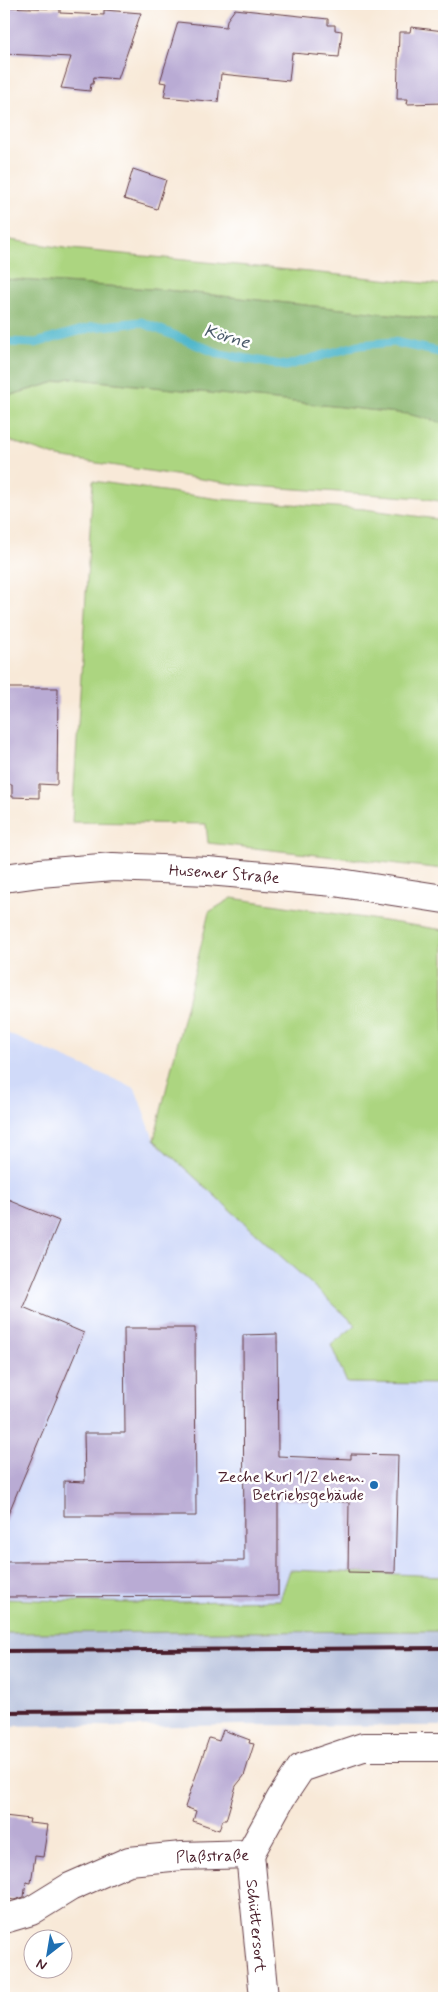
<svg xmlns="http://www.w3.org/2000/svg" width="448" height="2002" font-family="Mynerve,sans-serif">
  <rect width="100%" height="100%" fill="#fff"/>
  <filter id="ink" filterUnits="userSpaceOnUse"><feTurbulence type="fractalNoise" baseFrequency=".02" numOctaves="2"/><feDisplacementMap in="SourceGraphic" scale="10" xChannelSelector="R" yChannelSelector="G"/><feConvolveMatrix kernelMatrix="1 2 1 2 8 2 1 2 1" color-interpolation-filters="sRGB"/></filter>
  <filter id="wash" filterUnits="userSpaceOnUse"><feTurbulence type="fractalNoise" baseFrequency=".0096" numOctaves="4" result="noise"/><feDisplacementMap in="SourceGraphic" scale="20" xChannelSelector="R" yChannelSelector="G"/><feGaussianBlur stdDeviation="1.12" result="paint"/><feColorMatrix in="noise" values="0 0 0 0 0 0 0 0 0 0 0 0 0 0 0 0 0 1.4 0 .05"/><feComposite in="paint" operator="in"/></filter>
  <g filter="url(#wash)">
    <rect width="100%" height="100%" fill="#f8e9d8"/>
    <path fill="#d0daf9" d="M 4,1032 L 135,1088 L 154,1140 L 357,1325 L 347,1383 L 444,1384 L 444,1576 L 290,1570 L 280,1600 L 132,1603 L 4,1599 Z"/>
    <path fill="#bac4de" d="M 444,1631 L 444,1723 L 440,1726 L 238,1725 L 128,1727 L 65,1725 L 4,1726 L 4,1633 Z"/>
    <g fill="#acd580" stroke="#7b7a56">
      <path d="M 4,239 L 71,249 L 444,285 L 444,320 L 166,290 L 4,279 Z"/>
      <path d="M 70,378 L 408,414 L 444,423 L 444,502 L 422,498 L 240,485 L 58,457 L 4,439 L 4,397 Z"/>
      <path d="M 93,481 L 219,499 L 364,509 L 444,520 L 444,869 L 208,843 L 206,824 L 72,822 Z"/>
      <path d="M 232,898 L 444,930 L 444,1384 L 347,1383 L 331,1345 L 356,1325 L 154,1140 L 209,912 Z"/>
      <path d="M 290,1570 L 444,1576 L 444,1631 L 4,1633 L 4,1599 L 132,1603 L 280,1600 Z"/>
    </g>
    <path fill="#89b66e" stroke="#6a6a4c" d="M 4,279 L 166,290 L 444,320 L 444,423 L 407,414 L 70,378 L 4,397 Z"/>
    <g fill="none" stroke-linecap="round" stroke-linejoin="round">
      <path stroke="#4db6cb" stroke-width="9" d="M 4,342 L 36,343 L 93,327 L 141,322 L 220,354 L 286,366 L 359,345 L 394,342 L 444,353"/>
    </g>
    <g id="blocks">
      <g fill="#b9abd4">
        <path d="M 5,7 L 60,9 L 60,13 L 104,15 L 104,10 L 141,13 L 118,79 L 94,77 L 93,84 L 91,84 L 90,91 L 61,88 L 71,57 L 4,54 Z"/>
        <path d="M 235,9 L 328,19 L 328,25 L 335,25 L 335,30 L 342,31 L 339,57 L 292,53 L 289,81 L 221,74 L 218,102 L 164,97 L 167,83 L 160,82 L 178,22 L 226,27 L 227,20 Z"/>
        <path d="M 411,27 L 444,31 L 444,103 L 407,104 L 408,99 L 397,99 L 399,32 L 410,32 Z"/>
        <path d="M 133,169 L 166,180 L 157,209 L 124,199 Z"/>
        <path d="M 4,688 L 58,688 L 57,785 L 39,784 L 39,798 L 12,797 L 12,784 L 4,784 Z"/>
        <path d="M 4,1198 L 59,1221 L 23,1307 L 84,1333 L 4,1524 Z"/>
        <path d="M 124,1328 L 195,1328 L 196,1516 L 64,1516 L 64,1481 L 85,1482 L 84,1433 L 125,1433 Z"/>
        <path d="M 277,1334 L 278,1456 L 351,1459 L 351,1454 L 398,1455 L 395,1573 L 348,1572 L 349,1502 L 278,1500 L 278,1596 L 4,1597 L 4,1562 L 244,1561 L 243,1335 Z"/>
        <path d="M 223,1730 L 250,1740 L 249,1743 L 254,1744 L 244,1776 L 236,1786 L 226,1820 L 223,1820 L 219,1830 L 193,1821 L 196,1811 L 185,1807 L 209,1738 L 219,1741 Z"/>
        <path d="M 4,1816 L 30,1819 L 29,1823 L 48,1825 L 43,1857 L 35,1856 L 31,1883 L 26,1882 L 24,1897 L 14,1900 L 4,1898 Z"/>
      </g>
    </g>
  </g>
  <g filter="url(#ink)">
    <use href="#blocks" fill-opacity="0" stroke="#643d45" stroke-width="1"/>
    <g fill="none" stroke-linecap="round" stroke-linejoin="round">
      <g stroke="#643d45" stroke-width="30">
        <g id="minor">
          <path id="s1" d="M 4,878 L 40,873 L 113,867 L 208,871 L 334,882 L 444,899"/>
          <path d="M 250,1854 L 281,1798 L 301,1768 L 363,1747 L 444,1747"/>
          <path id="s2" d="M 250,1854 L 264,1998"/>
          <path id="s3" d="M 4,1919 L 31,1911 L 70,1887 L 129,1861 L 182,1856 L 250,1854"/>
        </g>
      </g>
      <use href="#minor" stroke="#fff" stroke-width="28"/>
      <g stroke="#4a1f2b" stroke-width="4">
        <path d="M 4,1651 L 444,1648"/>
        <path d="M 4,1712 L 444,1709"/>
      </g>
    </g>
  </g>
  <circle fill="#1f6fb2" stroke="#fff" stroke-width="2" cx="374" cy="1485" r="5"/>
  <g text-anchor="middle" stroke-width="5" stroke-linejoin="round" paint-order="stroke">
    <g font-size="16" fill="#4a1f2b" stroke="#fff">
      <text dy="6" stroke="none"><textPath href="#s1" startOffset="221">Husener Straße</textPath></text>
      <text dy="6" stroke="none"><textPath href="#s3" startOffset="222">Plaßstraße</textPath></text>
      <text dy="6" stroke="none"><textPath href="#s2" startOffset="72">Schüttersort</textPath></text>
    </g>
    <g font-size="16" fill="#4a1f2b" stroke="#fff" text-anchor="end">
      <text x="364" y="1482">Zeche Kurl 1/2 ehem.<tspan x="364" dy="18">Betriebsgebäude</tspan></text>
    </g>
    <g font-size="18" font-style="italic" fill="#4b5b6b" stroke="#fff">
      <text transform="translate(227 336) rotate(16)" y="6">Körne</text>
    </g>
  </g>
  <rect width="448" height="2002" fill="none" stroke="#fff" stroke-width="20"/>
  <g transform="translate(48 1954) rotate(211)"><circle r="24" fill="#ffffff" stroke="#b7a5aa"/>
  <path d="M0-4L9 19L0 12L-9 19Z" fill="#1f6fb2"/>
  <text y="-8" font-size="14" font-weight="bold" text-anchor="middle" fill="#4a1f2b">N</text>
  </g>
</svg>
